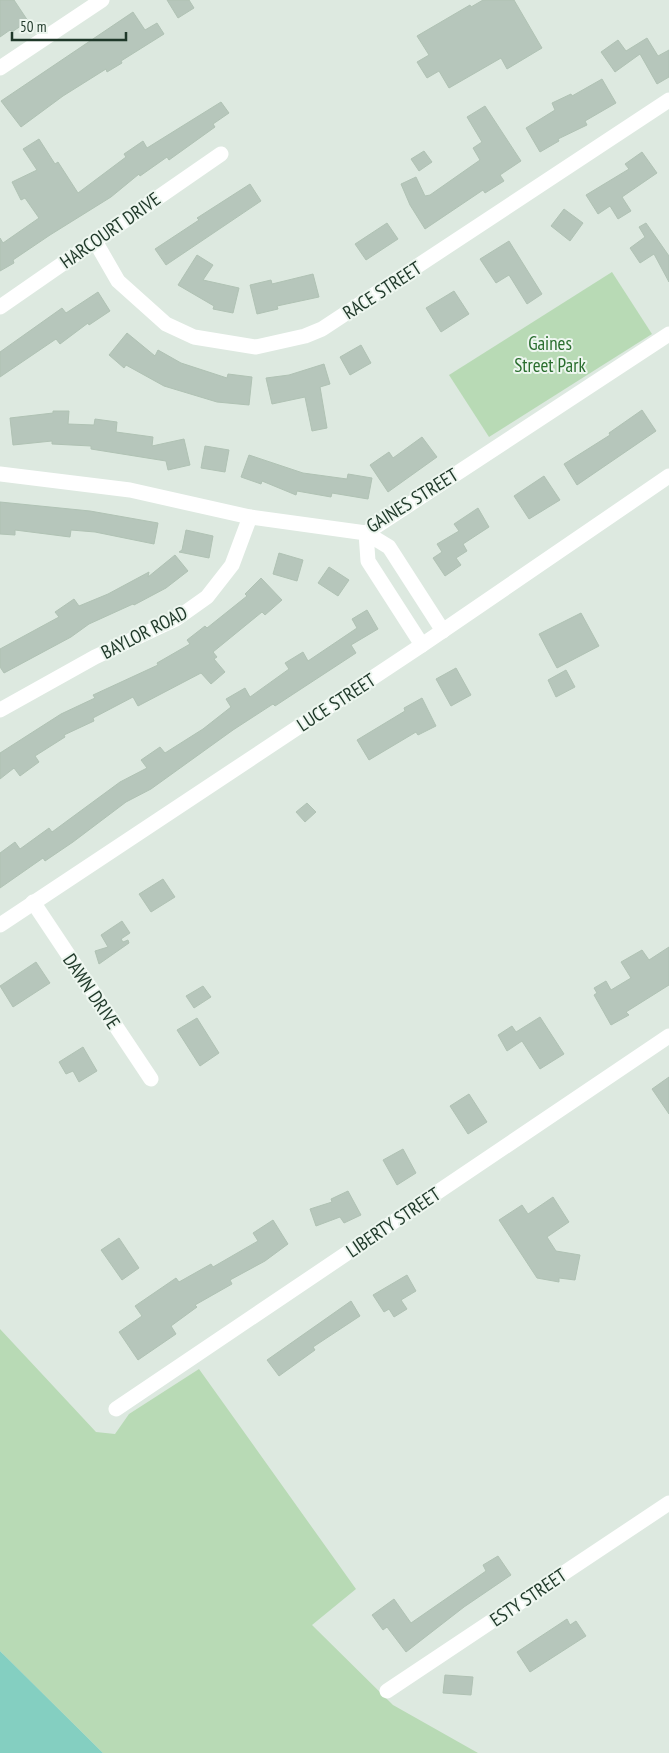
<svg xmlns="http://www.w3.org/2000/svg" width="669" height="1753" font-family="'PT Sans Narrow',sans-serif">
  <rect width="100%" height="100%" fill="#dde9e0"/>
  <g fill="#b8dab5">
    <path d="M 612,272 L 652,334 L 489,437 L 449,375 Z"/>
    <path d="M 0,1329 L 96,1432 L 115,1434 L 129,1414 L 199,1369 L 356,1589 L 312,1625 L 393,1705 L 478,1753 L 103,1753 L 0,1651 Z"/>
  </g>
  <path fill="#84cfc1" d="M 0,1651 L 3,1654 L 103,1753 L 0,1753 Z"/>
  <g fill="#b6c6bb" stroke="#b0c2b4">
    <path d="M 0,0 L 14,0 L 28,21 L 12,32 L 10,30 L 0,37 Z"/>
    <path d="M 167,0 L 189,0 L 194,8 L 178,18 Z"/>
    <path d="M 483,0 L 514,0 L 542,48 L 507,69 L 501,58 L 449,88 L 439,71 L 427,78 L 417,62 L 429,55 L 417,36 L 470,5 L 471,7 Z"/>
    <path d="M 133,12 L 145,30 L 157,23 L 164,34 L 121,61 L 122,63 L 107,72 L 106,69 L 63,96 L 21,127 L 1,101 Z"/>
    <path d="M 647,38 L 658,56 L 669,50 L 669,77 L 657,84 L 640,54 L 615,72 L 601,52 L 618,40 L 626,51 Z"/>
    <path d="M 602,79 L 616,103 L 585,121 L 587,125 L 558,139 L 559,141 L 540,152 L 526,128 L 555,110 L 552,103 L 571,94 L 572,96 Z"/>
    <path d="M 221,102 L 229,113 L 213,124 L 215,127 L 169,160 L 167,157 L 140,176 L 139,174 L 111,197 L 50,235 L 13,260 L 14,263 L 0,271 L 0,238 L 3,243 L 39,218 L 25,198 L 21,200 L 12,182 L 37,170 L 23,149 L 39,139 L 55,164 L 58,162 L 78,193 L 126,157 L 124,154 L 143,141 L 147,148 Z"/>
    <path d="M 485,106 L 521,161 L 500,175 L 504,181 L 485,193 L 483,190 L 425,229 L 410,205 L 401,184 L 416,177 L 425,196 L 430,195 L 480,160 L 473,148 L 482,142 L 467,117 Z"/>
    <path d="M 424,151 L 432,162 L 419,171 L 411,159 Z"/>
    <path d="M 642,152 L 657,173 L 622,197 L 631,211 L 618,219 L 610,206 L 598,214 L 586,195 L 629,169 L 625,164 Z"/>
    <path d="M 250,184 L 261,201 L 166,265 L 155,249 L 199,220 L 197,218 Z"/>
    <path d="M 564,209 L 583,223 L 570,241 L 551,226 Z"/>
    <path d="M 387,223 L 398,239 L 366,260 L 355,244 Z"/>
    <path d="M 646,223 L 669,256 L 669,282 L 654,254 L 640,263 L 630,248 L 645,237 L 639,227 Z"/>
    <path d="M 509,241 L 542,294 L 527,304 L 509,275 L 496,283 L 480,259 Z"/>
    <path d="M 197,255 L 213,265 L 203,280 L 239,288 L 233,313 L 213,309 L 214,306 L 178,285 Z"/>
    <path d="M 313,274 L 319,297 L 277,306 L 278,309 L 257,314 L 250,285 L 271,280 L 272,284 Z"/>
    <path d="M 454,291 L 469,314 L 441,332 L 426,308 Z"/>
    <path d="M 98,292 L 110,311 L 89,325 L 88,323 L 60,344 L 56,339 L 0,377 L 0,352 L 62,308 L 66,313 Z"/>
    <path d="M 127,333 L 155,356 L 158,350 L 181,363 L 227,378 L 228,374 L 252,377 L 249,405 L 217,402 L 164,386 L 126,365 L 124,368 L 109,355 Z"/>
    <path d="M 361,345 L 371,363 L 350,375 L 340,357 Z"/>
    <path d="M 324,364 L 330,384 L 320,387 L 327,428 L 312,431 L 305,397 L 272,404 L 266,378 L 289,375 Z"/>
    <path d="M 642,410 L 656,431 L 577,485 L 564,464 L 610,435 L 609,433 Z"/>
    <path d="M 53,411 L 69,411 L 68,424 L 94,425 L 95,419 L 117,422 L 116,432 L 153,437 L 152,446 L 184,439 L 190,465 L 168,470 L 166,461 L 91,449 L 91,446 L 52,444 L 52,441 L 13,445 L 10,418 L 53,413 Z"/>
    <path d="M 422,437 L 437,457 L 388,492 L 370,465 L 389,452 L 393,458 Z"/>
    <path d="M 205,446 L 229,450 L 225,472 L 201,468 Z"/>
    <path d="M 249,455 L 303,473 L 347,479 L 348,474 L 372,478 L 368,499 L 332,493 L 331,497 L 297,491 L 296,495 L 262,481 L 261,484 L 241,477 Z"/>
    <path d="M 544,476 L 560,500 L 529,519 L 514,496 Z"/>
    <path d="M 0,502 L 90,511 L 158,523 L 154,544 L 95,532 L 71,530 L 70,537 L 15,530 L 15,535 L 0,534 Z"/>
    <path d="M 478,508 L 489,527 L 463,544 L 467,551 L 456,558 L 461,565 L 445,576 L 433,558 L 442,552 L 437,544 L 459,531 L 454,524 Z"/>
    <path d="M 186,530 L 213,536 L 209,558 L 179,552 L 182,550 Z"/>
    <path d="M 279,553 L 303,560 L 297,581 L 273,574 Z"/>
    <path d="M 175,555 L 188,571 L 166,588 L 134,605 L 133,604 L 89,624 L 71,637 L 4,673 L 0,667 L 0,649 L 59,617 L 55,612 L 74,599 L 79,606 L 108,594 L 149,572 L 148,577 Z"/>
    <path d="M 329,567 L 349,580 L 338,596 L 318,583 Z"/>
    <path d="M 261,578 L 282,600 L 265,615 L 262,612 L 213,652 L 217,657 L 214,659 L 225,672 L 211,684 L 201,673 L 138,706 L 133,697 L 93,718 L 94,721 L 64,735 L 65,737 L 35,756 L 39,762 L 20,776 L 14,768 L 0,779 L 0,753 L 61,714 L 95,698 L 93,695 L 158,665 L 157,663 L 190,644 L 187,640 L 205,626 L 207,628 L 247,596 L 245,594 Z"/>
    <path d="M 367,610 L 378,629 L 351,645 L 356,653 L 275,706 L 273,704 L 233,730 L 151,789 L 126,802 L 73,842 L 45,861 L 43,858 L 0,888 L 0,853 L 15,842 L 20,849 L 49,828 L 52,832 L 120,782 L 147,768 L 141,760 L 160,747 L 165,753 L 203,729 L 231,707 L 226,699 L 245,688 L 250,697 L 289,669 L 285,663 L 303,652 L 308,661 L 357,628 L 352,619 Z"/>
    <path d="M 581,613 L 599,646 L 557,668 L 539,634 Z"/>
    <path d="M 456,668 L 471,695 L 451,706 L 436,679 Z"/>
    <path d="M 566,670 L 575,687 L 556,697 L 548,680 Z"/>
    <path d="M 422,698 L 436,726 L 418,735 L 416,732 L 369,760 L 357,740 L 405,711 L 404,708 Z"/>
    <path d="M 307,803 L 316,812 L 305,822 L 296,812 Z"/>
    <path d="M 163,879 L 175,897 L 151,912 L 139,894 Z"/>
    <path d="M 122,921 L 130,933 L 121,939 L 123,942 L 128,940 L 129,943 L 99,964 L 95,951 L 108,947 L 101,935 Z"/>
    <path d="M 669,947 L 669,985 L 626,1012 L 629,1015 L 611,1025 L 594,995 L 597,993 L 594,988 L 606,981 L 611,990 L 631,978 L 621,962 L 642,950 L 649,960 Z"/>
    <path d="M 36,962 L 50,983 L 13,1007 L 0,986 Z"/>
    <path d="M 203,986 L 211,997 L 194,1008 L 186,996 Z"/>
    <path d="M 540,1017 L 564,1054 L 540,1069 L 522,1041 L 507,1051 L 498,1035 L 512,1026 L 516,1032 Z"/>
    <path d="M 197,1018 L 219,1053 L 200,1066 L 177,1030 Z"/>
    <path d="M 83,1047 L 97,1071 L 79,1082 L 73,1071 L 66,1074 L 59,1062 Z"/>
    <path d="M 669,1077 L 669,1114 L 652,1089 Z"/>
    <path d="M 469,1094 L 487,1122 L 468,1134 L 450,1106 Z"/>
    <path d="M 403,1149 L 416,1173 L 397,1185 L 383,1160 Z"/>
    <path d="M 348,1191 L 361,1215 L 344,1223 L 340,1217 L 316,1226 L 310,1209 L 332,1202 L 331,1199 Z"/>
    <path d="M 553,1197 L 569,1222 L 547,1237 L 556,1251 L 580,1255 L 575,1280 L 559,1278 L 559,1282 L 537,1278 L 499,1220 L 522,1205 L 528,1214 Z"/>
    <path d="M 273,1220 L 288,1244 L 265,1261 L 230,1280 L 232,1284 L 195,1305 L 197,1307 L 171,1326 L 176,1334 L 138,1360 L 119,1332 L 142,1316 L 135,1306 L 176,1278 L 179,1282 L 211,1264 L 213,1267 L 258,1241 L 253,1233 Z"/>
    <path d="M 119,1238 L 139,1268 L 122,1280 L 101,1250 Z"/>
    <path d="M 407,1275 L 416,1291 L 401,1300 L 407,1309 L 394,1317 L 389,1309 L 384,1312 L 373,1295 Z"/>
    <path d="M 351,1301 L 360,1316 L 313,1347 L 315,1350 L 279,1376 L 267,1360 Z"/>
    <path d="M 498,1556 L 511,1575 L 464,1607 L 406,1652 L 387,1627 L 383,1630 L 372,1615 L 394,1599 L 411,1623 L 486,1571 L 483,1565 Z"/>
    <path d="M 567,1619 L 570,1625 L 576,1621 L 586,1636 L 530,1672 L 517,1652 Z"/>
    <path d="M 445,1675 L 473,1677 L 471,1695 L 443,1693 Z"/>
  </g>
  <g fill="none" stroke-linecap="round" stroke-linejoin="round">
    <g stroke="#fff" stroke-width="15">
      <path d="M 0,68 L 102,0"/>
      <path d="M 95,241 L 118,281 L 166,324 L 194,337 L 256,347 L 305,336 L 322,329 L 669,100"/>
      <path d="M 0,307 L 221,154"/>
      <path d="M 0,474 L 130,490 L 250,517 L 366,533 L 669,334"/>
      <path d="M 366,533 L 368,561 L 422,645"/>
      <path d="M 366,533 L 389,547 L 443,631"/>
      <path d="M 0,710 L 95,657 L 176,619 L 207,597 L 232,565 L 250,517"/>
      <path d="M 33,902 L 151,1079"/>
      <path d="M 0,925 L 422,645 L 669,476"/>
      <path d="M 116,1409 L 669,1036"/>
      <path d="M 387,1691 L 669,1503"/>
    </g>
  </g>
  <g text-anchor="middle" stroke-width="4" stroke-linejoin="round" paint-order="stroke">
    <g font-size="19" fill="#1f3829" stroke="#edf6ef">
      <text transform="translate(110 230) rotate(-35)" y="7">HARCOURT DRIVE</text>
      <text transform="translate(382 290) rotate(-33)" y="7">RACE STREET</text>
      <text transform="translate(412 500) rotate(-32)" y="7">GAINES STREET</text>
      <text transform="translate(144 632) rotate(-27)" y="7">BAYLOR ROAD</text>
      <text transform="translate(336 702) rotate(-33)" y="7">LUCE STREET</text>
      <text transform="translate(92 991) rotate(56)" y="7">DAWN DRIVE</text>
      <text transform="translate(393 1222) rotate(-34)" y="7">LIBERTY STREET</text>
      <text transform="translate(528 1597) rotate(-34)" y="7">ESTY STREET</text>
    </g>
    <g font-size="19" fill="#2a6e2e" stroke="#edf6ef">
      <text x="550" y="350">Gaines<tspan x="550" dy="22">Street Park</tspan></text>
    </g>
  </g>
  <path d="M12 32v8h114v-8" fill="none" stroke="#1f3829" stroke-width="2.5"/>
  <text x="20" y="32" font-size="15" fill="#1f3829" stroke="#edf6ef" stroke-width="4" paint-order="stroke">50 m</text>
</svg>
